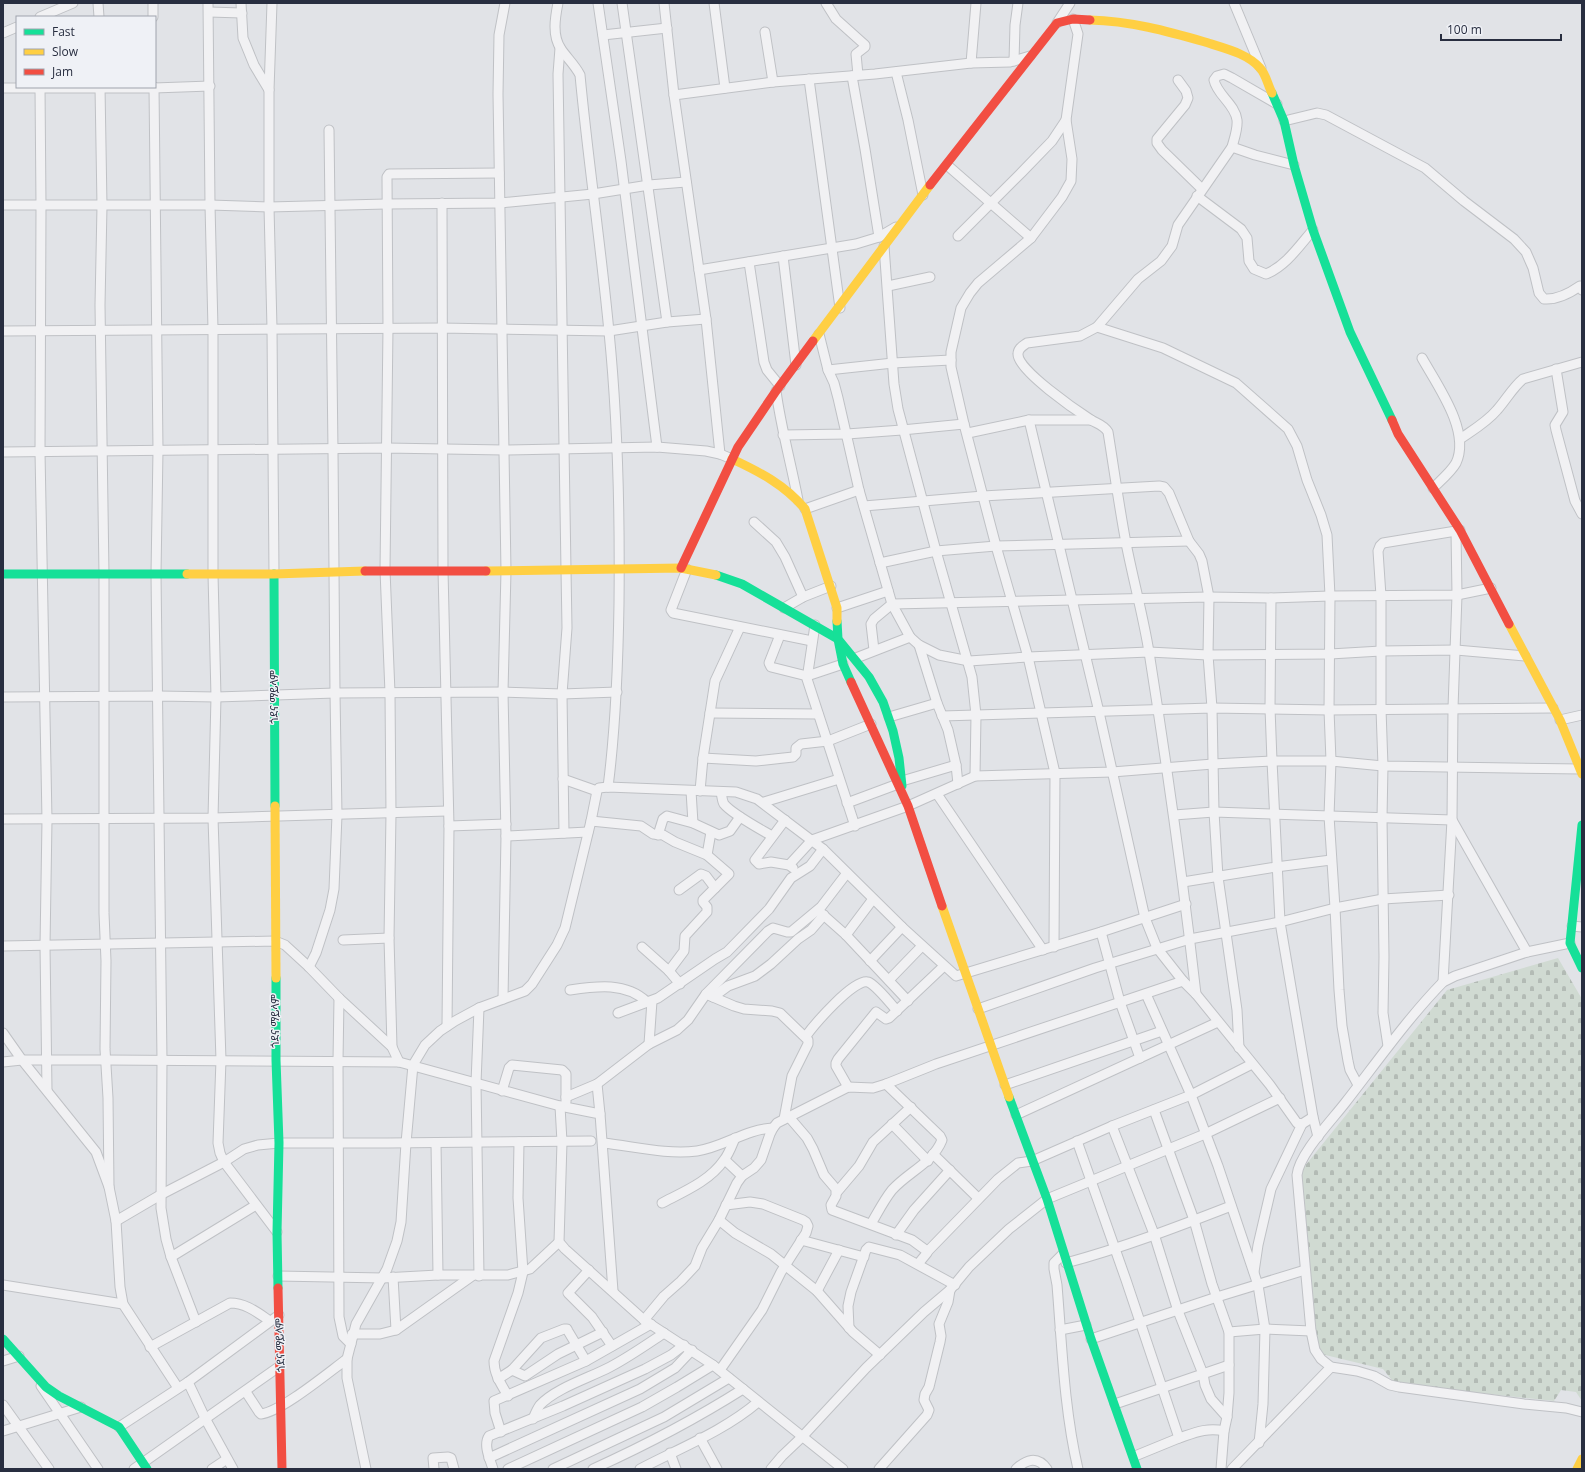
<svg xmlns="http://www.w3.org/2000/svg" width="1585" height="1472" font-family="'Open Sans','Noto Sans Ethiopic',sans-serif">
  <defs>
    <pattern id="cemetery-stones" width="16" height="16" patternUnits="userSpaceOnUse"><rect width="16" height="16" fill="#d0dad2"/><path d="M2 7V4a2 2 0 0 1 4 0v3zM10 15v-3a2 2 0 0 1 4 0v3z" fill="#b3bbb5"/></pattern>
  </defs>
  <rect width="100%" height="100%" fill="#e1e3e7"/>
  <path fill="url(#cemetery-stones)" d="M 1558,958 L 1582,999 L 1582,1401 L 1576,1392 L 1561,1390 L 1554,1401 L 1395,1384 L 1383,1369 L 1317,1353 L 1300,1172 L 1447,990 Z"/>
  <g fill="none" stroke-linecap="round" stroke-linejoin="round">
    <g stroke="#bfc1c5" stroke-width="11">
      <g id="street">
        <path d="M 98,3 L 99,17"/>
        <path d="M 153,3 L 153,17"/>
        <path d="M 208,3 L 210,205 L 213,329 L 213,574 L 216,697 L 213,818 L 221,1060 L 218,1143 L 220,1153 L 224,1162 L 277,1232"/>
        <path d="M 241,3 L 243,38 L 254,65 L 269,90"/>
        <path d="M 272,3 L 269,90 L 269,207 L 272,328 L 274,574"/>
        <path d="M 558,3 C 555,18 552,36 561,49 C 567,58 575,65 580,75 C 588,161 601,246 609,332 C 618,422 620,513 619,604 C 618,667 616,725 608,787"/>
        <path d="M 598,3 L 621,161 L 657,447"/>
        <path d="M 622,3 L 667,322"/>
        <path d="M 664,3 L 674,95 L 706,319 L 720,454"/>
        <path d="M 714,3 L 725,88"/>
        <path d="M 826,3 L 836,19 L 865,45 L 865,47 L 856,54 L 858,75"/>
        <path d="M 1234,3 L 1261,68"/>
        <path d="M 209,12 L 242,13"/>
        <path d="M 40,17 L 73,3"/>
        <path d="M 1057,23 L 1070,3"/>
        <path d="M 765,32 L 773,82"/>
        <path d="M 3,33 L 17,27"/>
        <path d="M 603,35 L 667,28"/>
        <path d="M 560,48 L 558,74 L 566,570 L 567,628 L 562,694 L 564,833"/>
        <path d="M 1014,61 L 1015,25 L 1018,3"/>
        <path d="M 971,63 L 976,3"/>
        <path d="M 896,72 L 908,120 L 923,195"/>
        <path d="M 852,76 L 865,149 L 879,237"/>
        <path d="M 809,79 L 840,308"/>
        <path d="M 1178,80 L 1186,91 L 1188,98 L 1185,105 L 1157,139 L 1157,143 L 1162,150 L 1202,189"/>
        <path d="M 40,87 L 41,206 L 40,452 L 47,820 L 45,946 L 47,1090"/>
        <path d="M 100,87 L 102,206 L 100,305 L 104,574 L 104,913 L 106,961 L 105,1049 L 108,1098 L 109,1187"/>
        <path d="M 154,87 L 158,450 L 156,574 L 162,1060 L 161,1208 L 166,1239 L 171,1257 L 196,1322"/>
        <path d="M 3,88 L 154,88 L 210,86"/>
        <path d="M 674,95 L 773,82 L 875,74 L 971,63 L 1010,62 L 1030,56"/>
        <path d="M 1284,121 L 1317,113 L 1326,115 L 1425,168 L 1464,201 L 1514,239 L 1526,252 L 1533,268 L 1539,293 L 1544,299 C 1557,300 1570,293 1580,286 L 1582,290"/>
        <path d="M 1232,147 L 1255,155 L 1294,165"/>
        <path d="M 947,165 L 1031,238"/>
        <path d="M 1197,196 L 1241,229 L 1247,238 L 1249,261 L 1254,269 L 1266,274 C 1286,266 1299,246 1313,230"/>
        <path d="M 442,203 L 443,570 L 449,826 L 447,1026"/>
        <path d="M 3,205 L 210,205 L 269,207 L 386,204 L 500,203 L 593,194 L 649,185 L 686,182"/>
        <path d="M 958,236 L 1022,172 L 1052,141 L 1066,120"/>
        <path d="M 884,246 L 894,384 L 898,409 L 936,551 L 972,677 L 976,715 L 975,776"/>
        <path d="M 783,256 L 796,365"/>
        <path d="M 749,262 L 764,362 L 767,370 L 780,386"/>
        <path d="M 699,270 L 856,244 L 879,237 L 896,227"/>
        <path d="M 888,286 L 930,277"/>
        <path d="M 1097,327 L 1163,348 L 1236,383 L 1288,429 L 1297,446 L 1307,480 L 1321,515 L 1327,535 L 1330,596 L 1329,710 L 1331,761 L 1329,816 L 1335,908 L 1339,990 L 1342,1026 L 1348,1061 L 1350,1070 L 1358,1085"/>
        <path d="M 3,331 L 441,328 L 609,331 L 667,322 L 706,319"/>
        <path d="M 819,334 L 828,370 L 834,383 L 838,398 L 859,490 L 892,604 L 910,637 L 856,658"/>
        <path d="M 1422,358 C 1437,385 1471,431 1456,463 C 1451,472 1440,481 1433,488"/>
        <path d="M 1556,369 L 1563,412 L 1555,425 L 1556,430 L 1575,501 L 1582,514"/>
        <path d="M 828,370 L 893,363 L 951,360"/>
        <path d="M 776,391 C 781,428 791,463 798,500"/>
        <path d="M 1029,420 L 1099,712 L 1145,918 L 1157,948 L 1183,981 L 1196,994 L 1270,1085 L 1297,1123 L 1302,1124 L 1313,1117"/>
        <path d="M 968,433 L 1029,420 L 1091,420"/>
        <path d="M 783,435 L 847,434 L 902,430 L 964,424"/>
        <path d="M 1460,439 C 1473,430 1487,422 1497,410 C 1506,400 1513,387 1523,379 L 1582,362"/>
        <path d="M 3,452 L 386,448 L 504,450 L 657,447 L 706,451 L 720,454 L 732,459"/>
        <path d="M 864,506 L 983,496 L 1159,486 L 1164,487 L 1169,493 L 1189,541 L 1199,554 L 1202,561 L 1209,597 L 1208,655 L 1212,708 L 1214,812 L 1218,877 L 1237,1010 L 1239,1048"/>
        <path d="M 805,509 L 859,490"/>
        <path d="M 754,522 L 776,542 L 785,557 L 803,597"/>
        <path d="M 880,563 L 936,551 L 996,546 L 1189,541"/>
        <path d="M 687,569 L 671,610 L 673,613 L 812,641"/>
        <path d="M 1271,598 L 1270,708 L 1272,761 L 1280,922 L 1313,1117 L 1318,1137"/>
        <path d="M 784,608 L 803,597 L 831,586"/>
        <path d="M 837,608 L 888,591"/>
        <path d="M 815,625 L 807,679 L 855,826"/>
        <path d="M 780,635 L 769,663 L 771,667 L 807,676 L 843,664"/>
        <path d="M 910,637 L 919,645 L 939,655 L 969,661 L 1028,657 L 1149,652 L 1208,655 L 1330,654 L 1381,651 L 1456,650 L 1525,656"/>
        <path d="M 919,645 L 937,703 L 948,730 L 956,765 L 958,784"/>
        <path d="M 874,650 L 871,624 L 874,619 L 892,604 L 1209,597 L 1271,598 L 1330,596 L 1457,595 L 1491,588"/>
        <path d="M 3,697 L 159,696 L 216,697 L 335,693 L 503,692 L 562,694 L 617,692"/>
        <path d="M 710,713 L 818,714"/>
        <path d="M 942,716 L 1212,708 L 1329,710 L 1553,708"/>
        <path d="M 889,717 L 937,703"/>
        <path d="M 1560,720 L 1582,715"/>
        <path d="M 703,758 L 756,761 L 793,757 L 796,754 L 796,748 L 801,744 L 828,741 L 871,724"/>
        <path d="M 563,779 L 597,791"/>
        <path d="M 902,781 L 956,765"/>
        <path d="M 691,791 L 693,823"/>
        <path d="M 700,791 L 703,758 L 715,681 L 740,627"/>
        <path d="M 721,792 C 722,796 722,801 724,804 C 732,814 760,829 772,836"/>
        <path d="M 937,794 L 1043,950"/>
        <path d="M 764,802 L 839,779"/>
        <path d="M 847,803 L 898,784"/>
        <path d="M 1174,815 L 1214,812 L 1452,820 L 1527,952"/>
        <path d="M 3,819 L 213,818 L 447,811"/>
        <path d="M 785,820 L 755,860 L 759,864 L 771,862 L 789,865 L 793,868"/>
        <path d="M 591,821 L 641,826 L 653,834 L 663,835 L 675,842 L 707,855 L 729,874 L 703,900 L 703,902 L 707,907 L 707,912 L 685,936 L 684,951 L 669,971"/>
        <path d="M 449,826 L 506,824"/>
        <path d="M 658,835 L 663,819 L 667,816 L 693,823 L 719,835 L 730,831 L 740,817"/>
        <path d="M 506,836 L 588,832"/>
        <path d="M 707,855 L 711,832"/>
        <path d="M 789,865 L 812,840 L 908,806 L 975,776 L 1112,772 L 1213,764 L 1272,761 L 1331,761 L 1383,766 L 1581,769"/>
        <path d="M 1183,882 L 1276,867 L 1331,860"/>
        <path d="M 679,890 L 701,874 L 706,876 L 715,888"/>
        <path d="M 820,912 L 846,935 L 908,1001"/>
        <path d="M 1572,926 L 1582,927"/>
        <path d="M 1101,932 L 1120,1002 L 1140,1058"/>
        <path d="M 846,935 L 873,899"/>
        <path d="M 343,940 L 389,938"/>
        <path d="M 1570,943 L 1527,952 L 1455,976 L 1443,982 C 1407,1019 1377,1062 1345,1103 C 1332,1120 1299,1154 1297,1175 L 1311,1331 L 1315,1350 L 1321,1359 L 1331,1367 L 1357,1371 L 1374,1376 L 1390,1385 L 1399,1387 L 1524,1404 L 1566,1408 L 1582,1412"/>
        <path d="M 3,946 L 275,941 L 285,945 L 309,967 L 339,998 L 392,1047 L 399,1062"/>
        <path d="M 642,947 L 669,971 L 680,984"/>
        <path d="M 1054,947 L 1055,773 L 1028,657 L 996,546 L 964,424 L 951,367 L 951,352 L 961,308 L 970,293 L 978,283 L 1031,238 L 1062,197 L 1071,181 L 1072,159 L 1066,120 L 1078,34 L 1073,19"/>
        <path d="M 870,961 L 902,927"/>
        <path d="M 309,967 L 316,953 L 330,910 L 334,889 L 337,815 L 335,693 L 333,450 L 329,130"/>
        <path d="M 889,980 L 922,946"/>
        <path d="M 1443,982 L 1452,820 L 1453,708 L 1457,595 L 1456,531 L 1460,530"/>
        <path d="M 570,990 C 597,986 626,982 647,1002"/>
        <path d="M 706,994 L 734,1006 L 744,1009 L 772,1011 L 780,1013 L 808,1040 L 808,1044 L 792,1076 L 784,1119"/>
        <path d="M 1146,994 L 1191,1095 L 1218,1166 L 1258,1285 L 1265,1329 L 1263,1404 L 1259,1443"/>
        <path d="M 1196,994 C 1183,880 1167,766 1149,652 C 1143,615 1133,579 1126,543 C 1119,506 1114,469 1108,432 C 1104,425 1098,424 1091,420 C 1077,411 1017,370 1018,354 C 1018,348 1023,346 1027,343 L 1080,336 L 1097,327 L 1138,279 L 1161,261 L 1172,246 L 1178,225 L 1232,147 C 1234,139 1238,129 1237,120 C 1235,104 1217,95 1214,80 L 1217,76 L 1224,74 L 1232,78 L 1277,104"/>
        <path d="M 713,997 L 728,986 L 755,976 L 771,964 L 798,939 L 811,930 L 824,915"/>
        <path d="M 339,998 L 338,1061 L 339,1317 L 343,1336 L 351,1344"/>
        <path d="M 503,999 L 506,836 L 503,692 L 506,571 L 498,94 L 499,35 L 505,3"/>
        <path d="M 978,1009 L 1095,968 L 1190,939 L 1280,922 L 1335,908 L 1383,899 L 1449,895"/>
        <path d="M 618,1013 L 658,998 L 715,959 L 727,952 L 769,909 L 791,878 L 810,866 L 823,849"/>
        <path d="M 3,1033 L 22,1060 L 96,1152 L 109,1187 L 116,1221 L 120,1287 L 123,1304 L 178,1388"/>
        <path d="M 806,1036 C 814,1025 854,978 868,982 C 876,985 891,1004 897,1011"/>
        <path d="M 649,1044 L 652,1001"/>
        <path d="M 1388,1046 L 1383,1013 L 1384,957 L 1382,818 L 1383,766 L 1381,709 L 1381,596 L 1378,551 L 1380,546 L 1383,543 L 1456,531"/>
        <path d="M 392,1047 L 389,938 L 391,814 L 390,693 L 385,570 L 388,328 L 387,177 L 389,174 L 499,173"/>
        <path d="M 3,1062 L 22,1060 L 106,1060 L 399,1062 L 560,1106 L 600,1114 L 613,1291"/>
        <path d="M 597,1084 L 600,1114"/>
        <path d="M 1005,1085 L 1162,1031"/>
        <path d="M 848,1087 L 836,1066 L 836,1063 L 838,1059 L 876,1012 L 886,1019 L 889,1018 L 944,966"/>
        <path d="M 502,1091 L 509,1068 L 512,1065 L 562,1070 L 566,1074 L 566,1102"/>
        <path d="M 566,1097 L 597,1084 L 649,1044 L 677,1030 L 688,1020 L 706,994 L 768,931 L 773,928 L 787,932 L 791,932 L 821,907 L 847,873"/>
        <path d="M 560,1106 L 562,1142 L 559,1242 L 565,1249 L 644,1320 L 713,1365 L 843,1469"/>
        <path d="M 1154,1110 L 1194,1220 L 1212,1284 L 1229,1332 L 1229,1393 L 1227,1417 L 1224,1431 L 1221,1469"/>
        <path d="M 1016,1115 L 1218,1022"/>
        <path d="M 789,1117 L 807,1138 L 813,1149 L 824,1175 L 836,1189 L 836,1196 L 831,1205 L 832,1210 L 912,1240 L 927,1251 L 927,1253 L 918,1264"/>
        <path d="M 892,1124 L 928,1161"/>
        <path d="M 1112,1126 L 1154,1234 L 1178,1311 L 1203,1374 L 1205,1385 L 1211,1399 L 1227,1417"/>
        <path d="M 1077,1141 L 1126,1280 L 1179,1438 L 1135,1456"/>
        <path d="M 436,1143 L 438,1275"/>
        <path d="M 603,1143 C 633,1146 666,1155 697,1151 C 724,1147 746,1129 773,1128"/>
        <path d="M 933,1154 L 978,1198"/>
        <path d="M 725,1160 L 742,1176"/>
        <path d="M 837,1192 L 859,1166 L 873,1142 L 911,1107"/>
        <path d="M 662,1203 C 683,1192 710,1181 724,1160 C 729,1154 732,1145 735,1138"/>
        <path d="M 719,1220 L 735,1233 L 771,1254 L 817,1291 L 853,1332 L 880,1355"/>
        <path d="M 116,1221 L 162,1194 L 224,1162 L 244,1149 L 258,1145 L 279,1143 L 388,1143 L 591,1141"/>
        <path d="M 871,1224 C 878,1212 884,1200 892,1190 C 908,1172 933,1163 942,1140 L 940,1136 L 886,1084"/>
        <path d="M 896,1235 L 914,1210 L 950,1170"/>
        <path d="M 801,1240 L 864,1257"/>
        <path d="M 927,1252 L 998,1179 L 1018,1163 L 1032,1161 L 1112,1126 L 1191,1095 L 1252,1064"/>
        <path d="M 1063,1254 L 1054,1263 L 1054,1269 L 1057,1285 C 1062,1346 1064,1409 1078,1469"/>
        <path d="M 171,1257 L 256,1205"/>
        <path d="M 1066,1263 C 1122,1248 1177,1227 1231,1206"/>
        <path d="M 589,1270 L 568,1293 L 592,1317 L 612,1346"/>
        <path d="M 1254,1272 L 1258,1245 L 1271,1189 L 1302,1124"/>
        <path d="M 278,1276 L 383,1278 L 438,1275 L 508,1275 L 530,1269 L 559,1242"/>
        <path d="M 479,1276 L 476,1083 L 479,1008"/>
        <path d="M 393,1277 L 396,1330"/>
        <path d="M 3,1285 L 123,1304"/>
        <path d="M 817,1291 L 839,1250"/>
        <path d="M 644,1320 L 664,1296 L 681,1281 L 695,1266 L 702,1248 L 719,1220 L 737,1183 L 742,1176 L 754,1168 L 761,1160 L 770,1134 L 773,1128 L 777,1123 L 848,1087 L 873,1088 L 886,1084 L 936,1064 L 1183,981"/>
        <path d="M 849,1328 L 848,1306 L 851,1292 L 866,1250 L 869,1247 L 900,1255 L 955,1285"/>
        <path d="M 1060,1330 L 1086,1325"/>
        <path d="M 1229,1332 L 1265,1329 L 1311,1331"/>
        <path d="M 352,1334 L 380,1334 L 396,1330 L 472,1276"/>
        <path d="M 1091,1339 L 1217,1297 L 1305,1270"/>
        <path d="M 150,1347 L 230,1303 C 246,1303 258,1313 270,1321"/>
        <path d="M 3,1361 L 19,1356"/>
        <path d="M 512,1370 L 541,1338 L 564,1329 L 567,1329 L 568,1331 L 586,1361"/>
        <path d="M 720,1370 L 762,1310 L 781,1272 L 806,1233 L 808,1226 L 806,1222 L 803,1220 L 763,1204 L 750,1202 L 726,1205"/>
        <path d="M 498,1379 L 512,1370 L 525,1376 L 558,1354 L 603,1332"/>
        <path d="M 188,1382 L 206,1420 L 233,1469"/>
        <path d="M 41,1386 L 98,1469"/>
        <path d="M 246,1392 L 259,1412 L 261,1414 C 281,1412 329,1372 347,1359"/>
        <path d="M 508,1396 C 501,1384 494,1374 494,1361 L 518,1293 L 523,1272 L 518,1198 L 519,1142"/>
        <path d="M 1115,1404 L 1229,1365"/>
        <path d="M 3,1405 L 49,1469"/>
        <path d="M 533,1419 C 535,1414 537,1409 540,1405 C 556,1388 589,1378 610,1367 C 629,1357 646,1345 664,1333"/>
        <path d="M 119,1427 L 188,1382 L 279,1315"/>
        <path d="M 3,1431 L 81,1407"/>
        <path d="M 501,1432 L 495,1413 L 494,1401 L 586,1361 L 651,1324"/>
        <path d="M 700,1438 L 717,1469"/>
        <path d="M 1179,1438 C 1194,1433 1207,1427 1224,1431"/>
        <path d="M 670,1453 L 676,1469"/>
        <path d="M 489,1458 L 640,1389 L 675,1368 L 692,1350"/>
        <path d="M 134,1469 L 280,1366"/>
        <path d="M 212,1469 L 227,1459"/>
        <path d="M 366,1469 L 347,1378 L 347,1359 L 356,1324 L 387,1269 L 397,1241 L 401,1222 L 406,1143 L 413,1065 L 425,1045 L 440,1031 L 455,1021 L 479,1008 L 525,991 L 532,984 L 557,945 L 565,928 L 591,821 L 597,791 L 599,788 L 608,787 L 736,792 L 757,799 L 823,849 L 902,927 L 956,976 L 1101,932 L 1186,904"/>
        <path d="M 434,1469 L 433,1458 L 448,1457 L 451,1458 L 454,1469"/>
        <path d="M 493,1469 C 490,1459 483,1445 489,1436 L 563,1406 L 645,1369 L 671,1355 L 684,1345"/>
        <path d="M 508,1469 L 642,1407 L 677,1387 L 713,1365"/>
        <path d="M 553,1469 L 664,1417 L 729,1378"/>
        <path d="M 593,1469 C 646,1445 694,1420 743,1389"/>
        <path d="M 640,1469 C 680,1448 724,1431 758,1402"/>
        <path d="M 771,1469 L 782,1456 L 802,1437 L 866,1368 L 924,1312 L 950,1290 L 969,1267 L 1009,1229 L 1047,1199 L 1205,1134 L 1280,1098"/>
        <path d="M 879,1469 L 927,1415 L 929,1410 L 924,1400 L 925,1394 L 929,1387 L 940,1342 L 941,1336 L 939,1324 L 948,1302 L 950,1290"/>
        <path d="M 1016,1469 C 1026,1460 1037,1455 1047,1469"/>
        <path d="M 1232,1469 L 1331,1367"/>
      </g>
    </g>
    <use href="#street" stroke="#f1f1f3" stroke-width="9"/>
    <g stroke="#16e098" stroke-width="9">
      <path d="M 1272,93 L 1284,121 L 1294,165 L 1313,230 L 1350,332 L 1392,420"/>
      <path d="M 3,574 L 187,574"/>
      <path d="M 274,574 L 275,806"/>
      <path d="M 716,575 L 742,584 L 838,639 L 843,664 L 851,682"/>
      <path d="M 837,621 L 838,639 L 869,677 L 883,702 L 893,731 L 899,758 L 902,786"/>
      <path d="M 1582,825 L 1570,943 L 1582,968"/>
      <path d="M 276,978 L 276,1060 L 279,1143 L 277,1232 L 278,1288"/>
      <path d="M 1009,1097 L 1047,1199 L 1091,1339 L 1137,1469"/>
      <path d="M 3,1339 L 46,1387 L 59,1396 L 119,1427 L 147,1469"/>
    </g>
    <g stroke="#ffcf43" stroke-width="9">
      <path d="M 1090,20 C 1130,21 1167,31 1205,42 C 1223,48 1247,53 1260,68 C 1266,74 1268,86 1272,93"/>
      <path d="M 813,341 L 930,185"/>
      <path d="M 732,459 C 760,472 785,485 805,509 L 837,608 L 837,621"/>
      <path d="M 486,571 L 681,568 L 716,575"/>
      <path d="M 187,574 L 274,574 L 365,571"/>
      <path d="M 1509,624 L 1560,720 L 1582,774"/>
      <path d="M 275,806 L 276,978"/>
      <path d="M 942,906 L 1009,1097"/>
      <path d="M 1577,1469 L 1582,1459"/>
    </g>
    <g stroke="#f24e42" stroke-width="9">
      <path d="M 930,185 L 1057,23 L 1073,19 L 1090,20"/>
      <path d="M 1392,420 L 1398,434 L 1460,530 L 1509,624"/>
      <path d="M 681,568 L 738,447 L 776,391 L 813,341"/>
      <path d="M 365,571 L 486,571"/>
      <path d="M 851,682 L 908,806 L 942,906"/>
      <path d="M 278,1288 L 282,1469"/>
    </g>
  </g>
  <g text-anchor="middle" stroke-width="3" stroke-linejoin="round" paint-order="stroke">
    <g font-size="11" fill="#282e40" stroke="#eff1f6">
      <text transform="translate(274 697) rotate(-90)" y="4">ጎደና ማይላም</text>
      <text transform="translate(275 1021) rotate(-90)" y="4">ጎደና ማይላም</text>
      <text transform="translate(280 1345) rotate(-92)" y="4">ጎደና ማይላም</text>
    </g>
  </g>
  <rect width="1585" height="1472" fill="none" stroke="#282e40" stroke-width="8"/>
  <rect x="16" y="16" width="140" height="72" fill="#eff1f6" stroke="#9fa3ad"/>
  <rect x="24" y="29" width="20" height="6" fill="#16e098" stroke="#9fa3ad"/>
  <text x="52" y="36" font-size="12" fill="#282e40">Fast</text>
  <rect x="24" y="49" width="20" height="6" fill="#ffcf43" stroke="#9fa3ad"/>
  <text x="52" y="56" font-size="12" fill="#282e40">Slow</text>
  <rect x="24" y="69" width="20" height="6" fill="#f24e42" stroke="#9fa3ad"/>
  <text x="52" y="76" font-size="12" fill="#282e40">Jam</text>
  <path d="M1441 34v6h120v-6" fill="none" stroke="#282e40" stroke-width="2"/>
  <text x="1447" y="34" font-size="12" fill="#282e40" stroke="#eff1f6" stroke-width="3" paint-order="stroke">100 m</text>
</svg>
